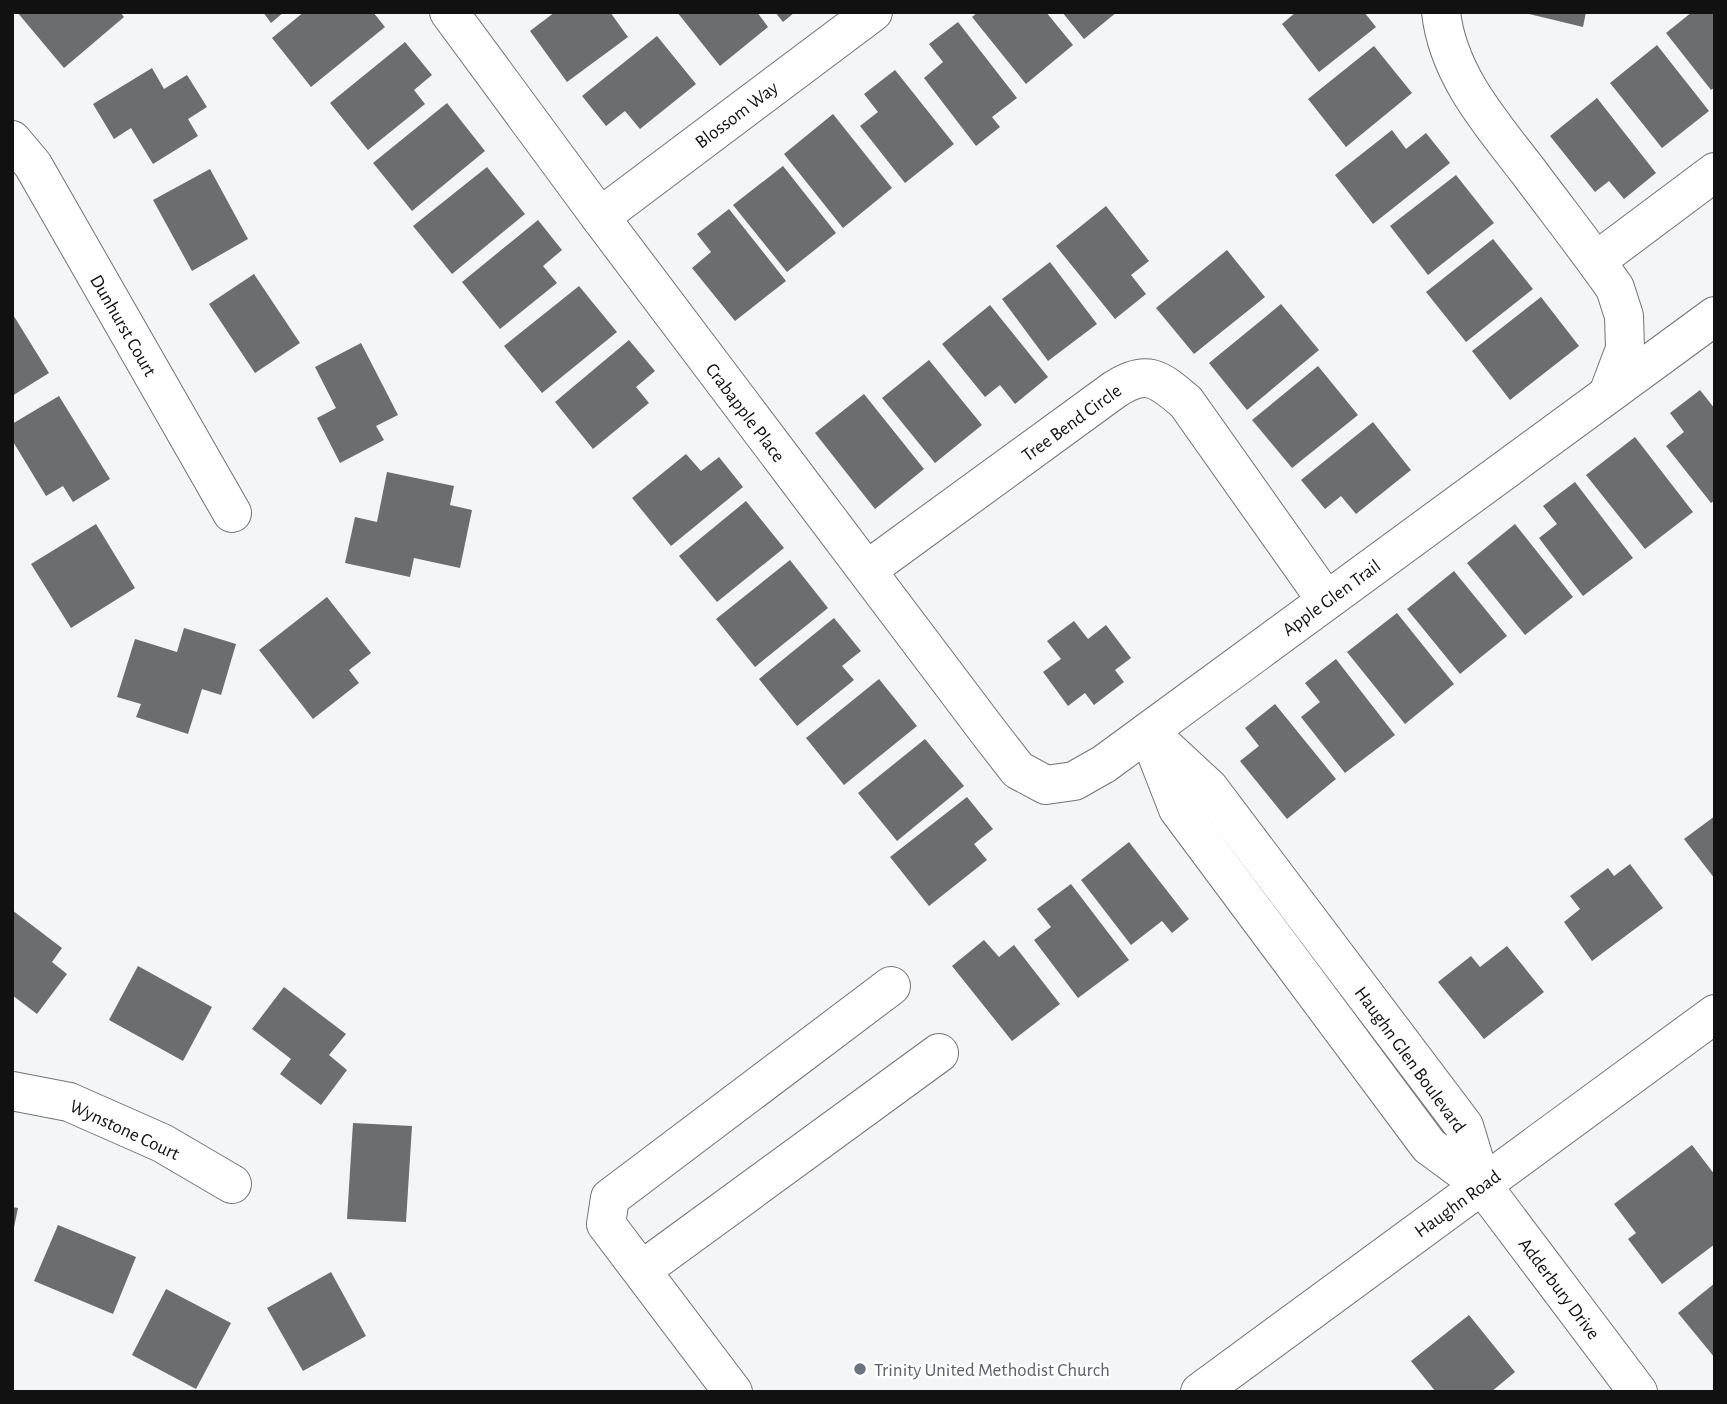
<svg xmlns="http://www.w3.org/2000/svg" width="1727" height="1404" font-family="'Alegreya Sans',sans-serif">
  <rect width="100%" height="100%" fill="#f4f5f7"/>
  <g fill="#6c6d6e">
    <path d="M 17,12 L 120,12 L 124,17 L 64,68 Z"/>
    <path d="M 263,12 L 284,12 L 271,23 Z"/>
    <path d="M 304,12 L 373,12 L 385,27 L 311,87 L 272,38 Z"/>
    <path d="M 555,12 L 610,12 L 628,37 L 567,82 L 530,31 Z"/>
    <path d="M 677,12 L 757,12 L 768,27 L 720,66 Z"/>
    <path d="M 775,12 L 795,12 L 783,22 Z"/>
    <path d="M 978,12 L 1046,12 L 1073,45 L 1026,84 L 972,17 Z"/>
    <path d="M 1062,12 L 1117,12 L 1084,39 Z"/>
    <path d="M 1296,12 L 1364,12 L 1376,27 L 1319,72 L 1282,24 Z"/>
    <path d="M 1521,12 L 1586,12 L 1583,27 Z"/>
    <path d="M 1692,12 L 1715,12 L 1715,87 L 1711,90 L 1666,33 Z"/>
    <path d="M 958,22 L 1017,98 L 992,117 L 1000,127 L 976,146 L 924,78 L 943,62 L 929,44 Z"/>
    <path d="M 657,36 L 696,84 L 640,129 L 625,111 L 606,126 L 582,96 Z"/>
    <path d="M 405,42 L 432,75 L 414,90 L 425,104 L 368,150 L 330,103 Z"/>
    <path d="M 1657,45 L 1709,111 L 1662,148 L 1610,83 Z"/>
    <path d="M 1374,46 L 1412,93 L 1346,147 L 1308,99 Z"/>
    <path d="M 152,68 L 164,89 L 187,75 L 207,107 L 188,119 L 198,136 L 153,164 L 131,128 L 114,139 L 93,104 Z"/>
    <path d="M 895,70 L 954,144 L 905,183 L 860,126 L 878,112 L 864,94 Z"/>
    <path d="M 1597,98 L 1656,173 L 1624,199 L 1609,181 L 1595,192 L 1550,136 Z"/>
    <path d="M 447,103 L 485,151 L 412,211 L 373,163 Z"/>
    <path d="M 833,114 L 892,188 L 843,228 L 784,154 Z"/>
    <path d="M 1392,130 L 1406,149 L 1426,133 L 1450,163 L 1373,224 L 1335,175 Z"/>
    <path d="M 783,166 L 836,233 L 787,272 L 733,205 Z"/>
    <path d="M 487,167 L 525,214 L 452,274 L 413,226 Z"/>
    <path d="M 210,169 L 248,239 L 192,271 L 153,200 Z"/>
    <path d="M 1456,175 L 1494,223 L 1428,275 L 1390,226 Z"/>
    <path d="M 1106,206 L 1149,261 L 1131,275 L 1146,294 L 1115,319 L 1056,246 Z"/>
    <path d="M 729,209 L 786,281 L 735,321 L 692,268 L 711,252 L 697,234 Z"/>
    <path d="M 538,220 L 562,250 L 543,266 L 557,283 L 500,329 L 462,282 Z"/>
    <path d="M 1493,239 L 1533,289 L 1466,342 L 1426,292 Z"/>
    <path d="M 1227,250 L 1265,297 L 1194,354 L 1156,308 Z"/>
    <path d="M 1050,262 L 1097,324 L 1048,361 L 1002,299 Z"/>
    <path d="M 254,274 L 300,343 L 255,373 L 209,304 Z"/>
    <path d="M 579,286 L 617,332 L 542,393 L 504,346 Z"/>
    <path d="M 1541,297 L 1579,346 L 1510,400 L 1472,351 Z"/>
    <path d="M 1281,304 L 1319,350 L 1247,410 L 1209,363 Z"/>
    <path d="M 990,305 L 1048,377 L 1015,404 L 1000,385 L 985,397 L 942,344 Z"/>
    <path d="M 12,313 L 49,373 L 12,396 Z"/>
    <path d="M 629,340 L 655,371 L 636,387 L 649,403 L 593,449 L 555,402 Z"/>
    <path d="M 361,343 L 398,415 L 376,426 L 384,440 L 340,463 L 317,418 L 336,408 L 315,367 Z"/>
    <path d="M 929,360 L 982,425 L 935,463 L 882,398 Z"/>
    <path d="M 1318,366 L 1358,415 L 1292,468 L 1252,420 Z"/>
    <path d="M 1700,390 L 1715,409 L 1715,500 L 1711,503 L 1666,446 L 1684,432 L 1670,413 Z"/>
    <path d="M 864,394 L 924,469 L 875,509 L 815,433 Z"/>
    <path d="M 59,396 L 110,479 L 73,502 L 63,486 L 46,496 L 12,440 L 12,424 Z"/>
    <path d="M 1373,422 L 1411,470 L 1356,514 L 1341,496 L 1325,509 L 1301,480 Z"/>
    <path d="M 1635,437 L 1693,512 L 1645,549 L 1586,475 Z"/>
    <path d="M 686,454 L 701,471 L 719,457 L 743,487 L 671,546 L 632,498 Z"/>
    <path d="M 387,472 L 454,486 L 450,505 L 472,510 L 460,568 L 414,558 L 410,577 L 345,563 L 355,517 L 377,522 Z"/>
    <path d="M 1575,482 L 1633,558 L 1583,596 L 1539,538 L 1557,524 L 1543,506 Z"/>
    <path d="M 746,501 L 784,548 L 717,602 L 679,556 Z"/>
    <path d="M 96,524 L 135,588 L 71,628 L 31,564 Z"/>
    <path d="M 1515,524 L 1573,597 L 1525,635 L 1467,563 Z"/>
    <path d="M 790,560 L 828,608 L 755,667 L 716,619 Z"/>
    <path d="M 1454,571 L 1507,636 L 1460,674 L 1407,609 Z"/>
    <path d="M 327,597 L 371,653 L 349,670 L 359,683 L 313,719 L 259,650 Z"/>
    <path d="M 1397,613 L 1454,684 L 1405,724 L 1347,652 Z"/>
    <path d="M 834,618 L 861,651 L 842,666 L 854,680 L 797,726 L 759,679 Z"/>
    <path d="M 1074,621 L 1088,639 L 1106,625 L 1131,658 L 1115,670 L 1124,682 L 1094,705 L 1085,693 L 1068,706 L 1043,672 L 1061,659 L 1047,641 Z"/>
    <path d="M 184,628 L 236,644 L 221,695 L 202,689 L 188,734 L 136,717 L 141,704 L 117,697 L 135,639 L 177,652 Z"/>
    <path d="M 1336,659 L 1395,735 L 1345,773 L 1301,717 L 1320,702 L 1305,683 Z"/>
    <path d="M 879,679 L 917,726 L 844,785 L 806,738 Z"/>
    <path d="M 1275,704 L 1336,779 L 1287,819 L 1240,761 L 1259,746 L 1245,728 Z"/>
    <path d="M 925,739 L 964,786 L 897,841 L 858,793 Z"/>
    <path d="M 967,797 L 993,829 L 974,844 L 987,860 L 929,906 L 890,857 Z"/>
    <path d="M 1715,816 L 1715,879 L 1684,839 Z"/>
    <path d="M 1129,842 L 1189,919 L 1172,933 L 1162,921 L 1131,945 L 1081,880 Z"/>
    <path d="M 1630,864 L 1663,908 L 1592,961 L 1564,922 L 1580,909 L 1570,896 L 1608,868 L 1614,876 Z"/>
    <path d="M 1071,884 L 1129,960 L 1078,998 L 1034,940 L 1051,927 L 1037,909 Z"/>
    <path d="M 12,910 L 62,948 L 52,962 L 67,974 L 37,1014 L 12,995 Z"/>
    <path d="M 984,940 L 999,957 L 1014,945 L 1060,1004 L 1012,1041 L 952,966 Z"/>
    <path d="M 1507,946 L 1544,992 L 1484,1039 L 1438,982 L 1471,956 L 1480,967 Z"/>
    <path d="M 138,966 L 212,1007 L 183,1061 L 109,1020 Z"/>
    <path d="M 284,987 L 346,1034 L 329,1055 L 347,1070 L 321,1105 L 280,1074 L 291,1059 L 252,1029 Z"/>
    <path d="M 353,1123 L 412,1126 L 406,1222 L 347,1219 Z"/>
    <path d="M 1692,1145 L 1715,1175 L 1715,1244 L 1662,1284 L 1628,1239 L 1636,1233 L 1614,1204 Z"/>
    <path d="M 12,1207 L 18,1208 L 13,1232 L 12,1232 Z"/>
    <path d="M 58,1225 L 136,1257 L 113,1314 L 34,1281 Z"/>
    <path d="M 331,1272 L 366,1336 L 303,1371 L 267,1308 Z"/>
    <path d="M 1715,1283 L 1715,1358 L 1678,1313 Z"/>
    <path d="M 166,1289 L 231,1323 L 196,1389 L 132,1355 Z"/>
    <path d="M 1469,1315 L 1515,1372 L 1491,1392 L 1468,1392 L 1466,1390 L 1464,1392 L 1436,1392 L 1411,1361 Z"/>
  </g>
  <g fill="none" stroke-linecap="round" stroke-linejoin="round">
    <g stroke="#727374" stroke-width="40">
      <g id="minor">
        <path d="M 449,12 L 600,217 L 990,734 L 1018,770 L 1046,785 L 1074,781 L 1104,764 L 1715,316"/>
        <path d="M 1441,12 C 1448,75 1491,123 1528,171 C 1557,210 1587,248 1615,288 L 1624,316 L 1625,349 L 1608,394"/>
        <path d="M 12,140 L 33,165 L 232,513"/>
        <path d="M 600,217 L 873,12"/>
        <path d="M 1596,261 L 1715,172"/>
        <path d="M 867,570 L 1114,390 C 1147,368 1159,379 1186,402 L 1326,600"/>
        <path d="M 1148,732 L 1178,809 L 1429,1146 L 1482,1185 L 1638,1392"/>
        <path d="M 1155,738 L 1209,788 L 1464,1126 L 1482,1185"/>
        <path d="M 12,1091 L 69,1102 L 162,1143 L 232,1184"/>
        <path d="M 642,1270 L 939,1053"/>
        <path d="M 733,1392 L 606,1224 L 610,1198 L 891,986"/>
        <path d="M 1200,1392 L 1715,1014"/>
      </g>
    </g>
    <use href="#minor" stroke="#fff" stroke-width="38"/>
  </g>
  <circle fill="#6b7280" stroke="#fff" stroke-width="2.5" cx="860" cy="1369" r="7"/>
  <g text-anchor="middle" stroke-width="5" stroke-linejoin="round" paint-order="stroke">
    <g font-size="19" fill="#111112" stroke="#fff">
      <text transform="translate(736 114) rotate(-37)" y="7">Blossom Way</text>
      <text transform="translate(124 325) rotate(60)" y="7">Dunhurst Court</text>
      <text transform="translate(746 412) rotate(53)" y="7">Crabapple Place</text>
      <text transform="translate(1071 422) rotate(-36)" y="7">Tree Bend Circle</text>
      <text transform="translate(1331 597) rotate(-36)" y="7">Apple Glen Trail</text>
      <text transform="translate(1411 1059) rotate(54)" y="7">Haughn Glen Boulevard</text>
      <text transform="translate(125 1129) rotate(25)" y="7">Wynstone Court</text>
      <text transform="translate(1457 1203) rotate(-36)" y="7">Haughn Road</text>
      <text transform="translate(1560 1288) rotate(53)" y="7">Adderbury Drive</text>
    </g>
    <g font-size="19" fill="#5b616d" stroke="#fff" text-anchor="start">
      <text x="874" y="1376">Trinity United Methodist Church</text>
    </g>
  </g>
  <rect width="1727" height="1404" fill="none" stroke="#111112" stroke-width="28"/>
</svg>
